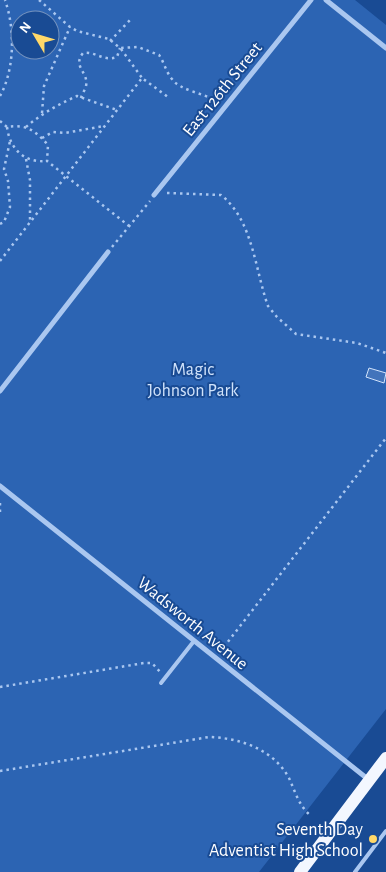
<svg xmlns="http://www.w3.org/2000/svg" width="386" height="872" font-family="'Alegreya Sans',sans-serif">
  <rect width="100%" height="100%" fill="#194b94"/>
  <path fill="#2c64b3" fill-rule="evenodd" d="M 0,0 L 355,0 L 386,25 L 386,709 L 259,872 L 0,872 ZM 20,20 L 50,20 L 50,50 L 20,50 Z"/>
  <path fill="#4274bb" stroke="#d1e3fb" d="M 369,368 L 386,373 L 384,383 L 366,377 Z"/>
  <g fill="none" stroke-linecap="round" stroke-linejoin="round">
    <g stroke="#aac7f0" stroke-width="2.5" stroke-dasharray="2.5 4" stroke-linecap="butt">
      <path d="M 39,0 L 70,27 L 77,31 L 109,39 L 120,48 L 138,47 L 159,55 C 164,62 166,72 172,79 C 180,91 205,93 218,102"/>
      <path d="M 110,41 L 131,19"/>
      <path d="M 121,49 L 142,78"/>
      <path d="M 0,96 C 15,69 15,28 5,0"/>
      <path d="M 81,98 C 82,94 85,90 86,86 C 89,72 72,67 83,53 C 95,51 104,62 117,57 L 120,48"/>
      <path d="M 42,113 L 44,86 L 70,27"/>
      <path d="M 0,121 L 7,127 C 26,124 35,130 48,145 L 47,161 L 129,226"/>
      <path d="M 7,127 C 10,150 25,163 47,161"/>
      <path d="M 26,127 C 41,114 59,104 77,96 L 117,110"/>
      <path d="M 42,138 L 53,132 L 65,133 L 104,126"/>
      <path d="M 26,159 L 30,180 L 30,221"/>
      <path d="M 167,193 L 221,195 C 253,220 255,270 268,306 L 277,317 L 296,334 L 357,343 L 386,353"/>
      <path d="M 0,224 L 4,222 L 10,207 L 8,181 L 4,169 L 10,141"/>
      <path d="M 112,247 L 150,201"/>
      <path d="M 0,261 L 142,78 L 168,97"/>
      <path d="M 0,503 L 0,513"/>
      <path d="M 220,652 L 386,438"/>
      <path d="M 0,687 L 144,663 L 152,663 L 161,673"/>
      <path d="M 0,771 L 209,737 C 240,738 273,749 289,778 C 295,791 299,806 310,815"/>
    </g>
    <g stroke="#aac7f0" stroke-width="4">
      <path d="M 161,683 L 194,641"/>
      <path d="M 355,872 L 386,831"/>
    </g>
    <g stroke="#aac7f0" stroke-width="5">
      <path d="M 326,0 L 386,48"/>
      <path d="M 154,195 L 311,0"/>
      <path d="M 0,391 L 108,252"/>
      <path d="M 0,486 L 369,780"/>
    </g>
    <path stroke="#f3f7ff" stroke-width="12" d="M 300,872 L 386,758"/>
  </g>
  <circle fill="#ffd869" stroke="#194b94" stroke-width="2" cx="373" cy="839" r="5"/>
  <g text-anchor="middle" stroke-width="4" stroke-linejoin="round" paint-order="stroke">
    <g font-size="18" fill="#fff" stroke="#194b94">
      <text transform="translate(222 89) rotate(-51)" y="6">East 126th Street</text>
      <text transform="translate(193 623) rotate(39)" y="6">Wadsworth Avenue</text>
    </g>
    <g font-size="18" fill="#d1e3fb" stroke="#194b94">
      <text x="193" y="375">Magic<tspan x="193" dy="21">Johnson Park</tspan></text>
    </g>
    <g font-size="18" fill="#fff" stroke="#194b94" text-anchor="end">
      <text x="363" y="835">Seventh Day<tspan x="363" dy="21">Adventist High School</tspan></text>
    </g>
  </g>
  <g transform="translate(35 35) rotate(308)"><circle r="24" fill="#194b94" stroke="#7593bf"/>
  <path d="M0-4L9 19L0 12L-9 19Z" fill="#ffd869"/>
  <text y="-8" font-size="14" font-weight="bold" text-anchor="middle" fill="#ffffff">N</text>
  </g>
</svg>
